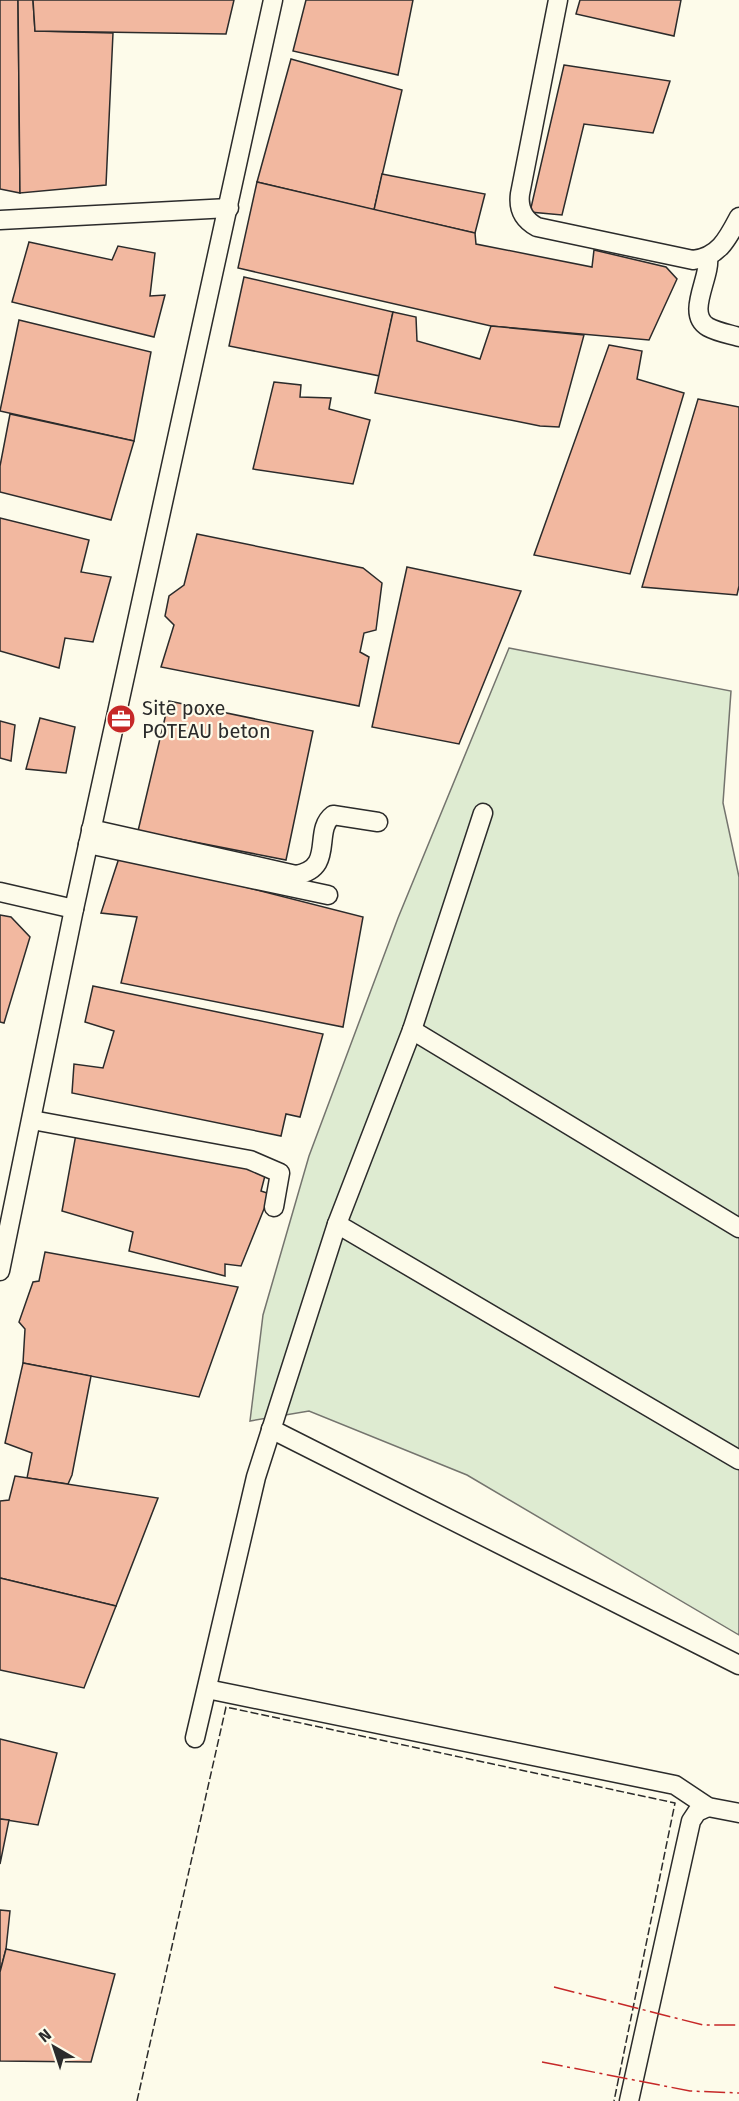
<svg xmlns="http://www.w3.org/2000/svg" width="739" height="2101" font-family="'Fira Sans',sans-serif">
  <rect width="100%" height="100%" fill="#fdfbea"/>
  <path fill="#deebd1" stroke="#74746e" stroke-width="1.5" d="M 509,648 L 731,691 L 723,803 L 739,877 L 739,1635 L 467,1475 L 309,1411 L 250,1421 L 263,1315 L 309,1156 L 398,918 Z"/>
  <g fill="#f2b8a0" stroke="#2b2b2b" stroke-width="1.5">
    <path d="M 0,0 L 18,0 L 20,193 L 0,189 Z"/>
    <path d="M 18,0 L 33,0 L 35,31 L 113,33 L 106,185 L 20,193 Z"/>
    <path d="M 33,0 L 234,0 L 226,34 L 35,31 Z"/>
    <path d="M 306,0 L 413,0 L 398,75 L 293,51 Z"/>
    <path d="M 580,0 L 681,0 L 674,36 L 576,14 Z"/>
    <path d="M 291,59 L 402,90 L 374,210 L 257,182 Z"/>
    <path d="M 564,65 L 670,81 L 653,133 L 584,124 L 562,215 L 530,212 Z"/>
    <path d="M 382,174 L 485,194 L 475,233 L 374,210 Z"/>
    <path d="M 257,182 L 475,233 L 476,244 L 592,267 L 594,250 L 666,267 L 677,279 L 649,340 L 491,326 L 238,268 Z"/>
    <path d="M 29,242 L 112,260 L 118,246 L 155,253 L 150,296 L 165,295 L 154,337 L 12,302 Z"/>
    <path d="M 244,277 L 393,312 L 380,376 L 229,346 Z"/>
    <path d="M 393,312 L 416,317 L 417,341 L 480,359 L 491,326 L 584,335 L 559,427 L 540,426 L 375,393 Z"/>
    <path d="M 19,320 L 151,352 L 134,441 L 0,411 Z"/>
    <path d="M 609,345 L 642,351 L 637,379 L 684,393 L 630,574 L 534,555 Z"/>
    <path d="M 274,382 L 301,385 L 300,397 L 331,398 L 329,409 L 370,420 L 353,484 L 253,469 Z"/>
    <path d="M 698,399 L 739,407 L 739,586 L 737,595 L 642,587 Z"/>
    <path d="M 10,414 L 134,441 L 111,520 L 0,492 L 0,466 Z"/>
    <path d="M 0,518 L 89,540 L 81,572 L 111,577 L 93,642 L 65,638 L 59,668 L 0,651 Z"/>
    <path d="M 197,534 L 363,568 L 382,583 L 376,630 L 364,633 L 360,652 L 369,657 L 359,706 L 161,667 L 174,625 L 165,616 L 169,596 L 184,585 Z"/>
    <path d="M 407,567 L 521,591 L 459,744 L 372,727 Z"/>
    <path d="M 169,701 L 313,731 L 286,860 L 138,831 Z"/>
    <path d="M 40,718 L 75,727 L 66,773 L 26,769 Z"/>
    <path d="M 0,721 L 15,725 L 11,761 L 0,758 Z"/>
    <path d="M 120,855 L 363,917 L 343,1027 L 121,983 L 137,917 L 101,913 Z"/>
    <path d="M 0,915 L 11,917 L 30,937 L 4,1023 L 0,1022 Z"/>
    <path d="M 93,986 L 323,1034 L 300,1117 L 286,1114 L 281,1136 L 72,1093 L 74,1064 L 103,1068 L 114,1031 L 85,1022 Z"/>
    <path d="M 76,1134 L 267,1168 L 261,1191 L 270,1194 L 241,1266 L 225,1264 L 225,1276 L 129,1251 L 133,1232 L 62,1211 Z"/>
    <path d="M 45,1252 L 238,1287 L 199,1397 L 23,1363 L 25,1329 L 19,1322 L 33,1282 L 39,1281 Z"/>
    <path d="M 23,1363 L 91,1376 L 72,1475 L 68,1484 L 27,1478 L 32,1453 L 5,1443 Z"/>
    <path d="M 15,1476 L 158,1498 L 116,1606 L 0,1578 L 0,1501 L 9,1500 Z"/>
    <path d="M 0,1578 L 116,1606 L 84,1688 L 0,1670 Z"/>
    <path d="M 0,1739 L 57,1753 L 38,1825 L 0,1819 Z"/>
    <path d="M 0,1819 L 9,1820 L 0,1864 Z"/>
    <path d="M 0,1910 L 10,1911 L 6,1949 L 0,1972 Z"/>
    <path d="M 6,1949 L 115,1974 L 91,2062 L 0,2061 L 0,1972 Z"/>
  </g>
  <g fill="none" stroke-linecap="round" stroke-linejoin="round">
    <g stroke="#2b2b2b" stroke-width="21">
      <g id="minor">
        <path d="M 558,0 L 520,194 C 518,209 524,220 537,227 L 693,260 C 719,257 728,238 739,217"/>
        <path d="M 0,220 L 229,208"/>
        <path d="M 708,257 C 711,277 685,314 708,327 C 717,332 729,334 739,337"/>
        <path d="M 91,829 L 296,875 C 336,868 312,831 333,815 L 378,822"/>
        <path d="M 88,844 L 328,895"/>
        <path d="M 0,892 L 74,909"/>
        <path d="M 412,1030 L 739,1228"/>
        <path d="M 32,1120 L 250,1160 L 280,1173 L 274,1207"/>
        <path d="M 337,1224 L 739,1460"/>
        <path d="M 0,1271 L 74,909 L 273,0"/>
        <path d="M 271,1429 L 739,1665"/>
        <path d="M 207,1689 L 675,1785 L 708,1807 L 739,1813"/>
        <path d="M 195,1738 L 256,1477 L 337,1224 L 412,1030 L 483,813"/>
        <path d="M 629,2101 L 691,1821 L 697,1812 L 708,1807"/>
      </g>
    </g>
    <use href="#minor" stroke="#fdfbea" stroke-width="18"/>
    <path stroke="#2b2b2b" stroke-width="1.5" stroke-dasharray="8 3" stroke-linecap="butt" d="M 137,2101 L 226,1707 L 675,1803 L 614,2101"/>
    <g stroke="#c62828" stroke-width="1.5" stroke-dasharray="21 4.5 3 4.5" stroke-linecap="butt">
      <path d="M 554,1987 L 703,2025 L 739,2025"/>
      <path d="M 542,2062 L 690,2091 L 739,2093"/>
    </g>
  </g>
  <defs>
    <g id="office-disc" transform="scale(1.5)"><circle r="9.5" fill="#c62828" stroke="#fdfbea"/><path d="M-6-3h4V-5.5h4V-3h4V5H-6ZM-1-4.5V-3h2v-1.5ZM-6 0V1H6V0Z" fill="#fff"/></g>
  </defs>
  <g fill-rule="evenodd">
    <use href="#office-disc" x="121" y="719"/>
  </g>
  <g text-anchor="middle" stroke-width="4.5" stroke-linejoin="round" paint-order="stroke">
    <g font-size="20" fill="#2b2b2b" stroke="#fdfbea" text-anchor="start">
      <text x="142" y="715">Site poxe<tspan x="142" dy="23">POTEAU beton</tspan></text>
    </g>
  </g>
  <g transform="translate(54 2047) rotate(321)" stroke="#fdfbea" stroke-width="4.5" paint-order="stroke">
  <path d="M0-4.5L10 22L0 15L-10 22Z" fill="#2b2b2b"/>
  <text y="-9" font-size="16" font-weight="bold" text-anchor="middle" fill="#2b2b2b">N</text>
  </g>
</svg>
